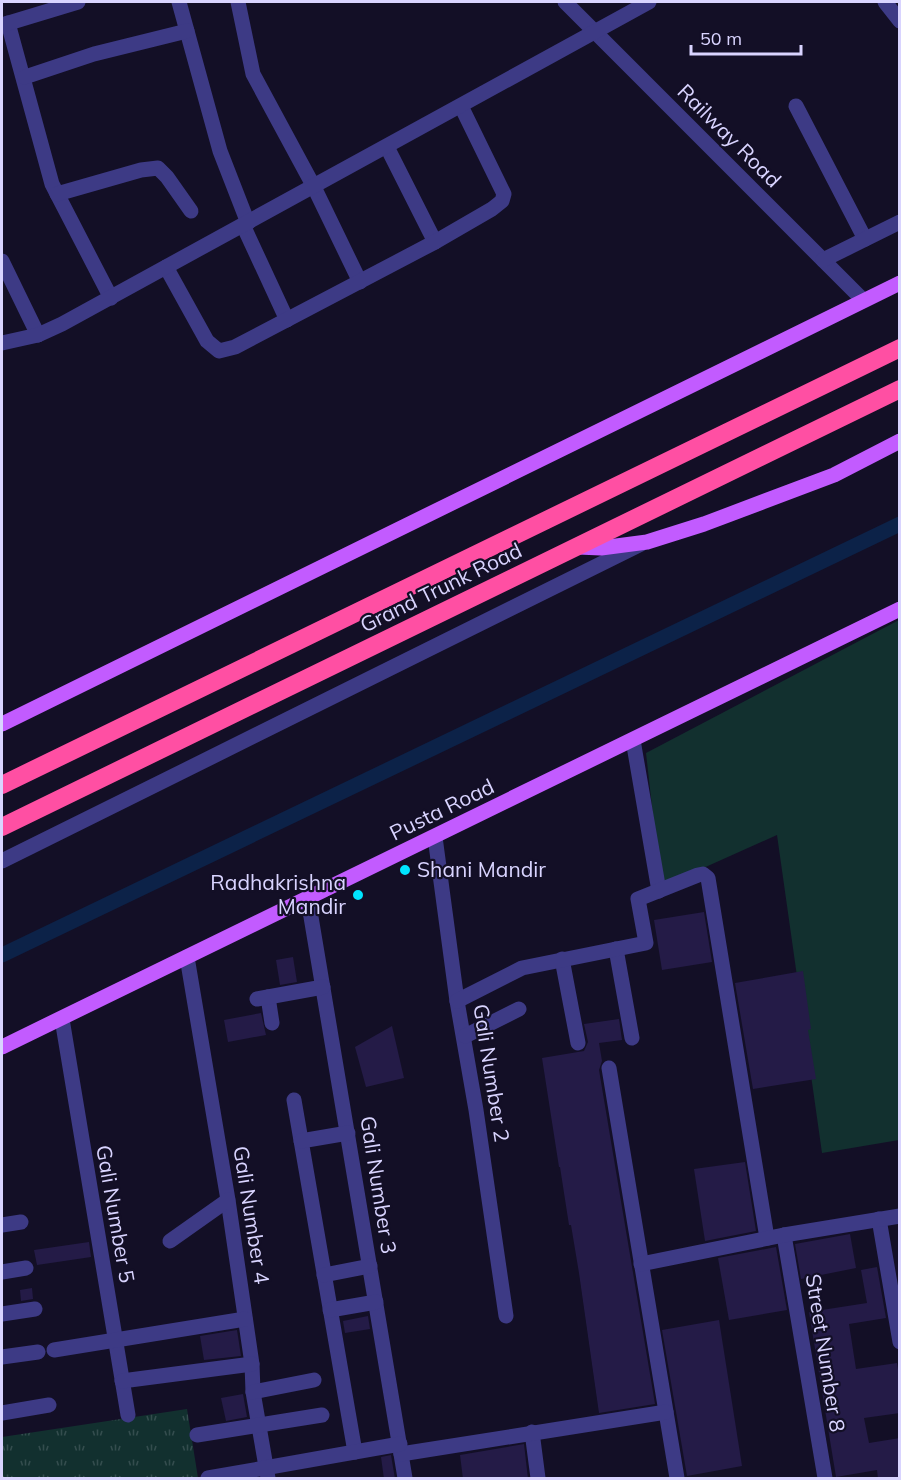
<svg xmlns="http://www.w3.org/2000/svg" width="901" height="1480" font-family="Mulish,sans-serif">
  <defs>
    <pattern id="grass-tufts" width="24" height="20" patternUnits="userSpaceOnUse" patternTransform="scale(1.5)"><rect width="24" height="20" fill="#12302f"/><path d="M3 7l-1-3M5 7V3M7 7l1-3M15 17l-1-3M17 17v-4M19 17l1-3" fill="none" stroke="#344d4e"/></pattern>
  </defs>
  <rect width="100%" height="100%" fill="#130f26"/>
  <path fill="url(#grass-tufts)" d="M 187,1409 L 198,1478 L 2,1478 L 2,1437 Z"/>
  <path fill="#12302f" d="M 899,620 L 899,1140 L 822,1153 L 777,835 L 661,887 L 646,753 Z"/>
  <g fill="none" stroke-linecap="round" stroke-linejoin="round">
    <path stroke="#0c2248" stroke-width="15" d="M 2,955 L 900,524"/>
  </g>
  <g fill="#241b47">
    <path d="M 704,912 L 712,962 L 662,970 L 654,920 Z"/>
    <path d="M 293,957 L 297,982 L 280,985 L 276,960 Z"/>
    <path d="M 803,971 L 811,1029 L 808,1030 L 816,1079 L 753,1089 L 735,983 Z"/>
    <path d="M 261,1013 L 266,1035 L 228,1042 L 224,1020 Z"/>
    <path d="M 619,1019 L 622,1040 L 599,1043 L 602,1061 L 599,1070 L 655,1404 L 599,1413 L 579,1273 L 571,1225 L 569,1225 L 560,1167 L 559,1167 L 542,1058 L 584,1051 L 588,1042 L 584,1024 Z"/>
    <path d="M 392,1026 L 404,1078 L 366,1087 L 355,1047 Z"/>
    <path d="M 745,1162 L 756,1231 L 705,1241 L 694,1169 Z"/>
    <path d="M 850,1234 L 856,1268 L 801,1279 L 795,1244 Z"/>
    <path d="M 89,1242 L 91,1257 L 37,1265 L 34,1250 Z"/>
    <path d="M 776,1247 L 787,1310 L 729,1320 L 718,1258 Z"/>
    <path d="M 877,1267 L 886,1318 L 849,1324 L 856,1369 L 897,1363 L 900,1382 L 900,1413 L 864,1418 L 869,1443 L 900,1438 L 900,1479 L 878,1479 L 877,1470 L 836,1477 L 809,1312 L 867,1303 L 861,1270 Z"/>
    <path d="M 32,1288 L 33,1299 L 21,1301 L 20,1290 Z"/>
    <path d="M 368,1316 L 370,1329 L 345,1333 L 343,1321 Z"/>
    <path d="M 719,1320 L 742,1466 L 687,1476 L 662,1330 Z"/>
    <path d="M 237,1330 L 241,1356 L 204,1360 L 200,1336 Z"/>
    <path d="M 243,1394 L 247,1417 L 226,1421 L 221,1398 Z"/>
    <path d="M 524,1444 L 528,1479 L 463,1479 L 460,1455 Z"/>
    <path d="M 391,1455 L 395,1479 L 384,1479 L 381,1457 Z"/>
  </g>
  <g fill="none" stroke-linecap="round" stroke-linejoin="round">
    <g stroke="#3d3a85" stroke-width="15">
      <path d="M 179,2 L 220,151 L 248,223"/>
      <path d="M 238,2 L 253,74 L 314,187 L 360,282"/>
      <path d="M 565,2 L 863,300"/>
      <path d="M 885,2 L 900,21"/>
      <path d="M 8,23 L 52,184 L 111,298"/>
      <path d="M 2,25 L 78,2"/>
      <path d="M 25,77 L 94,54 L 187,31"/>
      <path d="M 796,106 L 865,239"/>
      <path d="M 387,147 L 435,242"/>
      <path d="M 57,194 L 141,170 L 158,168 L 167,177 L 191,211"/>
      <path d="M 243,225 L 287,320"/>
      <path d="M 823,260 L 900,222"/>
      <path d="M 2,261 L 38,335"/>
      <path d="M 166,267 L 207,341 L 219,351 L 235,347 L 435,242 L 492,209 L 502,201 L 504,194 L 461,106"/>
      <path d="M 2,343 L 38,335 L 62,324 L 649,2"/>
      <path d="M 633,740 L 659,891"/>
      <path d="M 435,837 L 457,1001 L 476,1110 L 506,1316"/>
      <path d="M 2,861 L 641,544"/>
      <path d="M 308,899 L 405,1478"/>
      <path d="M 616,949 L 632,1038"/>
      <path d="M 187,957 L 228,1200 L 252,1364 L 253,1392 L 268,1478"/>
      <path d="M 562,959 L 578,1043"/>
      <path d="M 268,997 L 272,1023"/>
      <path d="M 257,999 L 323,987"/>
      <path d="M 457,1001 L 522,968 L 646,943 L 638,899 L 698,875 L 703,874 L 708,878 L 767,1238"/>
      <path d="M 62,1019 L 128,1415"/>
      <path d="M 465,1036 L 519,1009"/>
      <path d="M 609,1068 L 677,1478"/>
      <path d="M 294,1100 L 355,1452"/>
      <path d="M 301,1141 L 348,1133"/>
      <path d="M 879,1219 L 900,1342"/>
      <path d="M 2,1225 L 21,1222"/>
      <path d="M 784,1235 L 825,1478"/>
      <path d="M 170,1241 L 228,1200"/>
      <path d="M 641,1264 L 784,1235 L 900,1216"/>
      <path d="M 2,1272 L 26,1268"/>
      <path d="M 324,1275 L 370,1266"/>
      <path d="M 330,1310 L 376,1302"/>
      <path d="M 2,1314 L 35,1309"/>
      <path d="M 54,1350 L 245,1319"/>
      <path d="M 2,1357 L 38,1352"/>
      <path d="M 122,1381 L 252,1364"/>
      <path d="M 253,1392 L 314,1380"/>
      <path d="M 2,1413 L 49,1405"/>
      <path d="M 532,1432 L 538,1478"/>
      <path d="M 197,1435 L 322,1415"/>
      <path d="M 401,1454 L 666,1412"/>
      <path d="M 208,1478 L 400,1444"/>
    </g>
    <g stroke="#c25bff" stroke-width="15">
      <path d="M 578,547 L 601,548 L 647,542 L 704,524 L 834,475 L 900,441"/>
      <path d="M 2,724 L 900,283"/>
      <path d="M 2,1047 L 900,609"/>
    </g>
    <g stroke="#ff4fa3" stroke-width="18">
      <path d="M 2,785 L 900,348"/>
      <path d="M 2,827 L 900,389"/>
    </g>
  </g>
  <g fill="#00e5ff" stroke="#130f26" stroke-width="2">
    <circle cx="405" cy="870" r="6"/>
    <circle cx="358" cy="895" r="6"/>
  </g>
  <g text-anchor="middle" stroke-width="4.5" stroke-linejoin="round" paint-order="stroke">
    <g font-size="21" fill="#d9d4ff" stroke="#130f26">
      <text transform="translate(729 136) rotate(45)" y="7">Railway Road</text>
      <text transform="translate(441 588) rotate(-26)" y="7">Grand Trunk Road</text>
      <text transform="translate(442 810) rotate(-26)" y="7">Pusta Road</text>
      <text transform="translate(491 1073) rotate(81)" y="7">Gali Number 2</text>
      <text transform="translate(378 1185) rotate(81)" y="7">Gali Number 3</text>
      <text transform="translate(115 1214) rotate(80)" y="7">Gali Number 5</text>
      <text transform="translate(251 1215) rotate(81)" y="7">Gali Number 4</text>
      <text transform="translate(825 1353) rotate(81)" y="7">Street Number 8</text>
    </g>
    <g font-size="21" fill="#d9d4ff" stroke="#130f26" text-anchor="start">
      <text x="417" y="877">Shani Mandir</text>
      <text x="346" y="890" text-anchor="end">Radhakrishna<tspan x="346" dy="24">Mandir</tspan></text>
    </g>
  </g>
  <rect width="901" height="1480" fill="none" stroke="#d9d4ff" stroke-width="6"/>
  <path d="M691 45v9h110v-9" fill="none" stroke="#d9d4ff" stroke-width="3"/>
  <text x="700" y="45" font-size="18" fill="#d9d4ff" stroke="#130f26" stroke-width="4.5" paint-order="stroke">50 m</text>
</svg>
